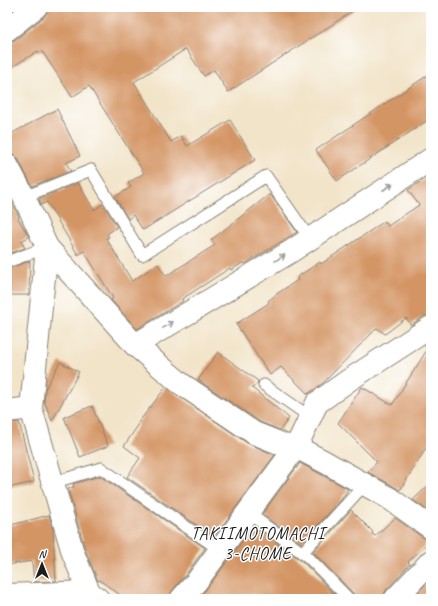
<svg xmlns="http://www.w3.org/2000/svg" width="438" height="606" font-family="Caveat,sans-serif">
  <rect width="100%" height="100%" fill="#fff"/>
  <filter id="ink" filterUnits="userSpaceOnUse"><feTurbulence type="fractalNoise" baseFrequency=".025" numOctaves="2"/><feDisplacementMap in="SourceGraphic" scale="8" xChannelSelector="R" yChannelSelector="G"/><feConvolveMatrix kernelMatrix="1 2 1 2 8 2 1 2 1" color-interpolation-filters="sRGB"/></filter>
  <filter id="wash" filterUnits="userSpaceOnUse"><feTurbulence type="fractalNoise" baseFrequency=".012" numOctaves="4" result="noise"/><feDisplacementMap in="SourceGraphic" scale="16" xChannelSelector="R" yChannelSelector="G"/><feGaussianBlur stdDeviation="0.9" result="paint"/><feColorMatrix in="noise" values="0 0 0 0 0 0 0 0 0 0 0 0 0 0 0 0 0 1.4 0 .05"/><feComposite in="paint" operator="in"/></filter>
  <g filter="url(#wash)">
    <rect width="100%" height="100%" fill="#f2e4c9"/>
    <g id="blocks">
      <g fill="#d49565">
        <path d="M 48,7 L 359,7 L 228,92 L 214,70 L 204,76 L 186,49 L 134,82 L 171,142 L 181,136 L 187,146 L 230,120 L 255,160 L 143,230 L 133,215 L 128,219 L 115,197 L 131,187 L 128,183 L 144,173 L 89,86 L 72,97 L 42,51 L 39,53 L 38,51 L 7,70 L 7,42 L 15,40 L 44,17 L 47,12 Z"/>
        <path d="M 431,73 L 431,118 L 337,181 L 316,150 Z"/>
        <path d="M 57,109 L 80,156 L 66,163 L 71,171 L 32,186 L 18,159 L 13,154 L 7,153 L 7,136 Z"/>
        <path d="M 431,175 L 431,315 L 424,316 L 411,325 L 406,318 L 385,334 L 377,328 L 323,383 L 308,394 L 281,367 L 270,375 L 236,324 L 269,303 L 268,301 L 278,293 L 298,280 L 297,277 L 320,262 L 321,264 L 385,221 L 388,226 L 419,205 L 408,190 Z"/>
        <path d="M 78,183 L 94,210 L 103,204 L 117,227 L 107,234 L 109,237 L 106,238 L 132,281 L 158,264 L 166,276 L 215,245 L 211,240 L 270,194 L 297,232 L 245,264 L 244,262 L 231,270 L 230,268 L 182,299 L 183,301 L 137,329 L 111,300 L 113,298 L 84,251 L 78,255 L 47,202 L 41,205 L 39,199 Z"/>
        <path d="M 7,192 L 19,217 L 18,218 L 29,237 L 21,241 L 25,248 L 11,253 L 11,247 L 7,249 Z"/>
        <path d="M 30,261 L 29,295 L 10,295 L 10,268 Z"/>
        <path d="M 431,342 L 431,440 L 400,490 L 368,472 L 377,462 L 338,423 L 362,387 L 392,405 L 427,350 L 425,346 Z"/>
        <path d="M 218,352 L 258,381 L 257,384 L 252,388 L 289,418 L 280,430 L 260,422 L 198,380 Z"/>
        <path d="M 60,362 L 79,372 L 52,421 L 44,401 L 45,389 Z"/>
        <path d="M 166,387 L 247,443 L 275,455 L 214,537 L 127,477 L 140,458 L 124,446 L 139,424 L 138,423 Z"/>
        <path d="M 92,406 L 108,446 L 80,457 L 64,417 Z"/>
        <path d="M 19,422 L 34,482 L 7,488 L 7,423 Z"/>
        <path d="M 300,463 L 348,489 L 341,500 L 301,543 L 262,514 Z"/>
        <path d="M 100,476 L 205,548 L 187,573 L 172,591 L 169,599 L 126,599 L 99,580 L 98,581 L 85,549 L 68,489 L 74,487 L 73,484 Z"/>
        <path d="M 431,483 L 431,513 L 413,500 Z"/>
        <path d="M 351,510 L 373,532 L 372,534 L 375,536 L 395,518 L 424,538 L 431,540 L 408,562 L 410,564 L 386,590 L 383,599 L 356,599 L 354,594 L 313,552 Z"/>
        <path d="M 49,515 L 53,530 L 56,581 L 34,582 L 32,561 L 7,565 L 7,526 Z"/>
        <path d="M 254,526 L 303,562 L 339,599 L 198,599 L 207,588 Z"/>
        <path d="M 427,583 L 431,587 L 431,599 L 412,599 Z"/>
      </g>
    </g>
  </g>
  <g filter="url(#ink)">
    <use href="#blocks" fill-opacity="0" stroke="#878072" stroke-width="1"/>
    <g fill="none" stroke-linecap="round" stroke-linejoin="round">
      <g stroke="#878072" stroke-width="13">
        <g id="lane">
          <path d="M 24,197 L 91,170 L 142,255 L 266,176 L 310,239"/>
          <path d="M 7,262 L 47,247"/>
          <path d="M 264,385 L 310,417"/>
          <path d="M 52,483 L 101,468 L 220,550"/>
          <path d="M 247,512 L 308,557 L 349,599"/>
          <path d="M 302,553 L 365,484"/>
        </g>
      </g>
      <g stroke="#878072" stroke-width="24">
        <g id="street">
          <path d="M 7,30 L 36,7"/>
          <path d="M 7,165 L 24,197 L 47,247 L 135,345 L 180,383 L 254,433 L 284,445 L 296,447 L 325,462 L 389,498 L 431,528"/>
          <path d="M 47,247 L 31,408 L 73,553 L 89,592 L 98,599"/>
          <path d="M 135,345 L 290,252 L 431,159"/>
          <path d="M 7,411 L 31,408"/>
          <path d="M 7,595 L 89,592"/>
          <path d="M 181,599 L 197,581 L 296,447 L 317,403 L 349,380 L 431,327"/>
          <path d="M 395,599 L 431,561"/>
        </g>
      </g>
      <use href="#lane" stroke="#fff" stroke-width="11"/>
      <use href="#street" stroke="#fff" stroke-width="22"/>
    </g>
    <defs><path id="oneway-shaft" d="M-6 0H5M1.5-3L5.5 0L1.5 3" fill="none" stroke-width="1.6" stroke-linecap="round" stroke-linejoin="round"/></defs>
    <g stroke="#999">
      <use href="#oneway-shaft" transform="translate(388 187) rotate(-33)"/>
      <use href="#oneway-shaft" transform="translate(280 258) rotate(-31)"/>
      <use href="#oneway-shaft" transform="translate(168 325) rotate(-31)"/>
    </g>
  </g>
  <g text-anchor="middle" stroke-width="3" stroke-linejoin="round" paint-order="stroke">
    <g font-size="17" letter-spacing="1" fill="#1c1c1c" stroke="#fff">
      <text x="258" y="539">TAKIIMOTOMACHI<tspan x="258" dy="20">3-CHOME</tspan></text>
    </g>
  </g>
  <rect width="438" height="606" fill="none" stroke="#fff" stroke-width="24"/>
  <g transform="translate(42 564)" stroke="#ffffff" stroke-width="3" paint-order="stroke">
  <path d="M0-3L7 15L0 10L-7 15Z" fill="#1c1c1c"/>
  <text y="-6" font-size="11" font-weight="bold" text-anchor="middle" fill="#1c1c1c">N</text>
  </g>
</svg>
